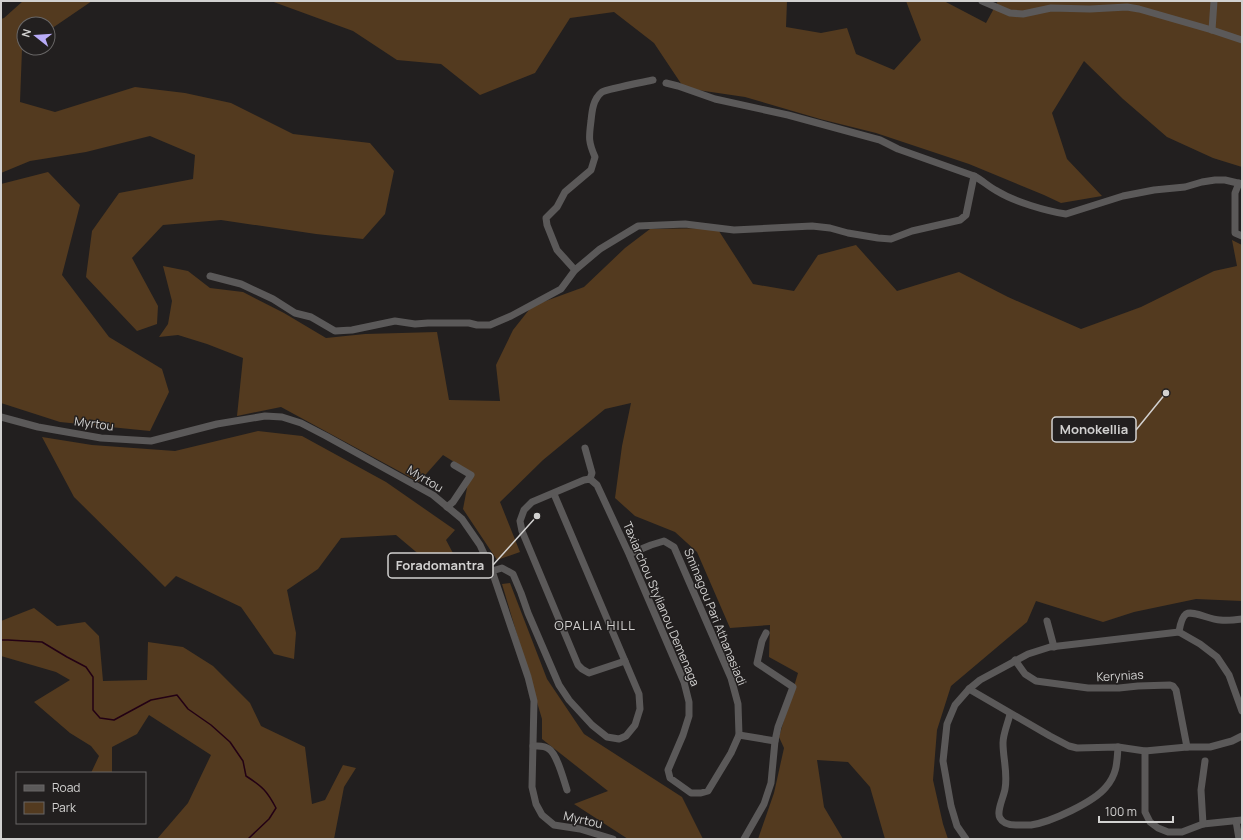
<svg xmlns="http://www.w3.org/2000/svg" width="1243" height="840" font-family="Manrope,sans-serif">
  <rect width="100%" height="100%" fill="#221f1f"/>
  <g fill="#533a1f">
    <path d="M 23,1 L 92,1 L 48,31 L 48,24 L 24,24 L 24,48 L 22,49 L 20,102 L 55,112 L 135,87 L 185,93 L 231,103 L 293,134 L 370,143 L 394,171 L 385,214 L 363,239 L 316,234 L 221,220 L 163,225 L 132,258 L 158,306 L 157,324 L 137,331 L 86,277 L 92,231 L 119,193 L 193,179 L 195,155 L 150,136 L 86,152 L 30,161 L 1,173 L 1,19 L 4,18 Z"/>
    <path d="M 206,1 L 787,1 L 786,27 L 821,33 L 847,28 L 856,54 L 894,70 L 921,40 L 906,1 L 944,1 L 986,23 L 998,1 L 1242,1 L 1242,167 L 1213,158 L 1167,137 L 1123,99 L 1084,61 L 1052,113 L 1067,159 L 1102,196 L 1061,203 L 1044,195 L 969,164 L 876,133 L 820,119 L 745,97 L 684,88 L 654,43 L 614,12 L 570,18 L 535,73 L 480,95 L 441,64 L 397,60 L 353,31 L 271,1 Z"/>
    <path d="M 48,172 L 80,205 L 62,275 L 109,337 L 162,369 L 169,392 L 150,431 L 60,422 L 1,403 L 1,184 Z"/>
    <path d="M 717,228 L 753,284 L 794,291 L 818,255 L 856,245 L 897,291 L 959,272 L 1008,297 L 1081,329 L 1141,307 L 1214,271 L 1237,266 L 1232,240 L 1242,245 L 1242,601 L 1196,599 L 1134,612 L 1103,622 L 1036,601 L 1027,622 L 951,686 L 937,730 L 933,780 L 943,824 L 948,839 L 885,839 L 870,787 L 848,762 L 817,760 L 824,807 L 843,839 L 758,839 L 774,793 L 784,748 L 779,737 L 798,673 L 769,657 L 770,625 L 730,628 L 697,552 L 675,532 L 635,516 L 615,498 L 622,446 L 631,403 L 605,409 L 543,460 L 500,502 L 520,552 L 497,560 L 463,509 L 470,472 L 443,455 L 419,482 L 281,407 L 237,416 L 243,358 L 207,344 L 178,335 L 159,337 L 168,324 L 172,301 L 163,266 L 188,271 L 210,288 L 243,292 L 284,313 L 326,338 L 365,334 L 437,332 L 449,400 L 500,401 L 496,365 L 513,330 L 532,306 L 584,287 L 625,248 L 650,229 Z"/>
    <path d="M 258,431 L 302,436 L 386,482 L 455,530 L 446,540 L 462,570 L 434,567 L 396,535 L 341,538 L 318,569 L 287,590 L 296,633 L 294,659 L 274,654 L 241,607 L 176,576 L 165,587 L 74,497 L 42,437 L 92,445 L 175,451 Z"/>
    <path d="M 510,583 L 547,679 L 584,734 L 682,797 L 703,839 L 628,839 L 574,804 L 608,791 L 542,739 L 542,719 L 502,584 Z"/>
    <path d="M 34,608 L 57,626 L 85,622 L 99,636 L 103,681 L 147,680 L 148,642 L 183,647 L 213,666 L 250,703 L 261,726 L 305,747 L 312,804 L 325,800 L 343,765 L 356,768 L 344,787 L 334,839 L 157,839 L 188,803 L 211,755 L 149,715 L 137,734 L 112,747 L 112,773 L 91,773 L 99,756 L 91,746 L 70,733 L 34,702 L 70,680 L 56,672 L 1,656 L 1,621 Z"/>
  </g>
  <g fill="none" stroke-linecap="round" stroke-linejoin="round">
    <path stroke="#230114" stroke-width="1.5" d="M 1,640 L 8,640 L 42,642 L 67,657 L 86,667 L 93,677 L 93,710 L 100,718 L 114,720 L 151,700 L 177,695 L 188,709 L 211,725 L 230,742 L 243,761 L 246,776 C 263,787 267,791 276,808 L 269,819 L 248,839"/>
    <g stroke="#5b5959" stroke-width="7">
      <path d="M 982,1 L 1010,13 L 1023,14 L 1051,8 L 1090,9 L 1127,7 L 1139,9 L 1212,30 L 1242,40"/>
      <path d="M 1212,30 L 1214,1"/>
      <path d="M 666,83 L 678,86 L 715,99 L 788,115 L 880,140 L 898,149 L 974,176 C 982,180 989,187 997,191 C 1015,202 1046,211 1066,214 L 1123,196 L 1154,190 L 1185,187 L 1202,182 L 1215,180 L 1225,180 L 1242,184"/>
      <path d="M 1239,183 L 1235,193 L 1235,233 L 1242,236"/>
      <path d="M 575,270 L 557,250 L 547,225 L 546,218 L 557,207 L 565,192 L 591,170 L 595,157 C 588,141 589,137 591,121 C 592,111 593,99 602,92 C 607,89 644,82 653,80"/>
      <path d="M 210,276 L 241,284 L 273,299 L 295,313 L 311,317 L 335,331 L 352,330 L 395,321 L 415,324 L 428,323 L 469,323 L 477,325 L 490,325 L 511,316 L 561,289 L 575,270 L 600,249 L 638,226 L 685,224 L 734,230 L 812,226 L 830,228 L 848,233 L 878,238 L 891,239 L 912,231 L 960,220 L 966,215 L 974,176"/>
      <path d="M 1,417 L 38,427 L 101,438 L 151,441 L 217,424 L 265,416 L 282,417 L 301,423 L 326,436 L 433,495 L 462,519 L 480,545 L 492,571 L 528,677 L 534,701 L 532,787 L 536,804 L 542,815 L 554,825 L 580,829 L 613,839"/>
      <path d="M 585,448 L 592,473 L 590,479"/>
      <path d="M 447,507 L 453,502 L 471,475 L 454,465"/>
      <path d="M 492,571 L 502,568 L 513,574 L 521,593 L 528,613 L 559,685 L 569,700 L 592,725 L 607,737 L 619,739 L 626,736 L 635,725 L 640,709 L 639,694 L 554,494"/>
      <path d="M 1047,621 L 1054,647"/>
      <path d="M 1179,632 C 1180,626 1181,618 1186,614 C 1193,610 1210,620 1220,620 C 1227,621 1235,620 1242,619"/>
      <path d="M 1015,660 L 1025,674 L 1036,681 L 1088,688 L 1119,688 L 1138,686 L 1170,685 L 1173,686 L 1176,690 L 1187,747"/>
      <path d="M 625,661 L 589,673 L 582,669 L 578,665 L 522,531 L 520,521 L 524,510 L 532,502 L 584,480 L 590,479 L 597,485 L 629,554 L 684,682 L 689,702 L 689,716 L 683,735 L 668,770 L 670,778 L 691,793 L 701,793 L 708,791 L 731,753 L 739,735 L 738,704 L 731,678 L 674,547 L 664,541 L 651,545 L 629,554"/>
      <path d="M 969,689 L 1050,736 L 1069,746 L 1077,748 L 1118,747 L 1145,751 L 1187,747 L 1210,747 L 1232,741 L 1242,736"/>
      <path d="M 1010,714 C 1008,723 1003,734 1003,743 C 1003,759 1008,773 1005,789 C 1004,796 996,812 1000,818 C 1003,824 1010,825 1016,825 C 1021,825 1026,825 1031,825 C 1051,822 1094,802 1106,787 C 1117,774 1117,763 1118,747"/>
      <path d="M 739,735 L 775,741"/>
      <path d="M 533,746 C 539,746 544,745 549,749 C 557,754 564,781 567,790"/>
      <path d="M 1145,751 L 1145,812 L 1150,822 L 1158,828 L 1168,832 L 1182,832 L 1203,824 L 1242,820"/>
      <path d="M 1236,821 L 1239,839"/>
      <path d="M 1203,824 L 1201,790 L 1205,761"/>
      <path d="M 744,839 L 764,804 L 771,783 L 775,741 L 778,727 L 793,687 L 757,663 L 762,641 L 766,633"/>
      <path d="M 966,839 L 957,826 L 951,806 L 943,761 L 947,724 L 955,705 L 969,689 L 980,680 L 1028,654 L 1050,647 L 1179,632 L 1200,644 L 1217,657 L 1229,675 L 1242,711"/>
    </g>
  </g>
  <g text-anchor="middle" stroke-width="3" stroke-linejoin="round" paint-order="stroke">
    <g font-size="12" fill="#d2d1d0" stroke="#221f1f">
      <text transform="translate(94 424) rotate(8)" y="4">Myrtou</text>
      <text transform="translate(425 479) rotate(31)" y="4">Myrtou</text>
      <text transform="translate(661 604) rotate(67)" y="4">Taxiarchou Stylianou Demenaga</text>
      <text transform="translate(715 617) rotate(68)" y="4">Sminagou Pari Athanasiadi</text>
      <text transform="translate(1120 676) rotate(-3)" y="4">Kerynias</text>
      <text transform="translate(583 820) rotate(13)" y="4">Myrtou</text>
    </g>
    <g font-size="13" letter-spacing="1" fill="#d2d1d0" stroke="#221f1f">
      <text x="595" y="630">OPALIA HILL</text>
    </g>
  </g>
  <path fill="none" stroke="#d2d1d0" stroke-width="1.5" d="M1166 393L1136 430M537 516L493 565"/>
  <g fill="#d2d1d0" stroke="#221f1f" stroke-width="1.5">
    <circle cx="1166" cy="393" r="4"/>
    <circle cx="537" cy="516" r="4"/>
  </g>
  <g fill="#221f1f" stroke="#d2d1d0" stroke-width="1.5">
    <rect x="1052" y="417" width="84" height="25" rx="4"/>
    <rect x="388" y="553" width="105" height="25" rx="4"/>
  </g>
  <g font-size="13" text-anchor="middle" font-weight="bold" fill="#d2d1d0">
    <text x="1094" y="434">Monokellia</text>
    <text x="440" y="570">Foradomantra</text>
  </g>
  <rect width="1243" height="840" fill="none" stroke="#d2d1d0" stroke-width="4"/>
  <rect x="16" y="772" width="130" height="52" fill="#221f1f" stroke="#686666"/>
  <rect x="24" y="785" width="20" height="6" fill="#5b5959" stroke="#686666"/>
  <text x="52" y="792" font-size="12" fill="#d2d1d0">Road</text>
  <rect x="24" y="802" width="20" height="12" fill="#533a1f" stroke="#686666"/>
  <text x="52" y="812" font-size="12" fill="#d2d1d0">Park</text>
  <g transform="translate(36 36) rotate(287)"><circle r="19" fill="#221f1f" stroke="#686666"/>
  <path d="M0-3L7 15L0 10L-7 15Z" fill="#b8abf7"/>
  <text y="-6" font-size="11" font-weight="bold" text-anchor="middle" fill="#d2d1d0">N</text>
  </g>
  <path d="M1099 816v6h74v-6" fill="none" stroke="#d2d1d0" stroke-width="2"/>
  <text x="1105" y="816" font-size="12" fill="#d2d1d0" stroke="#221f1f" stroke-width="3" paint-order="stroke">100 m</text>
</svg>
